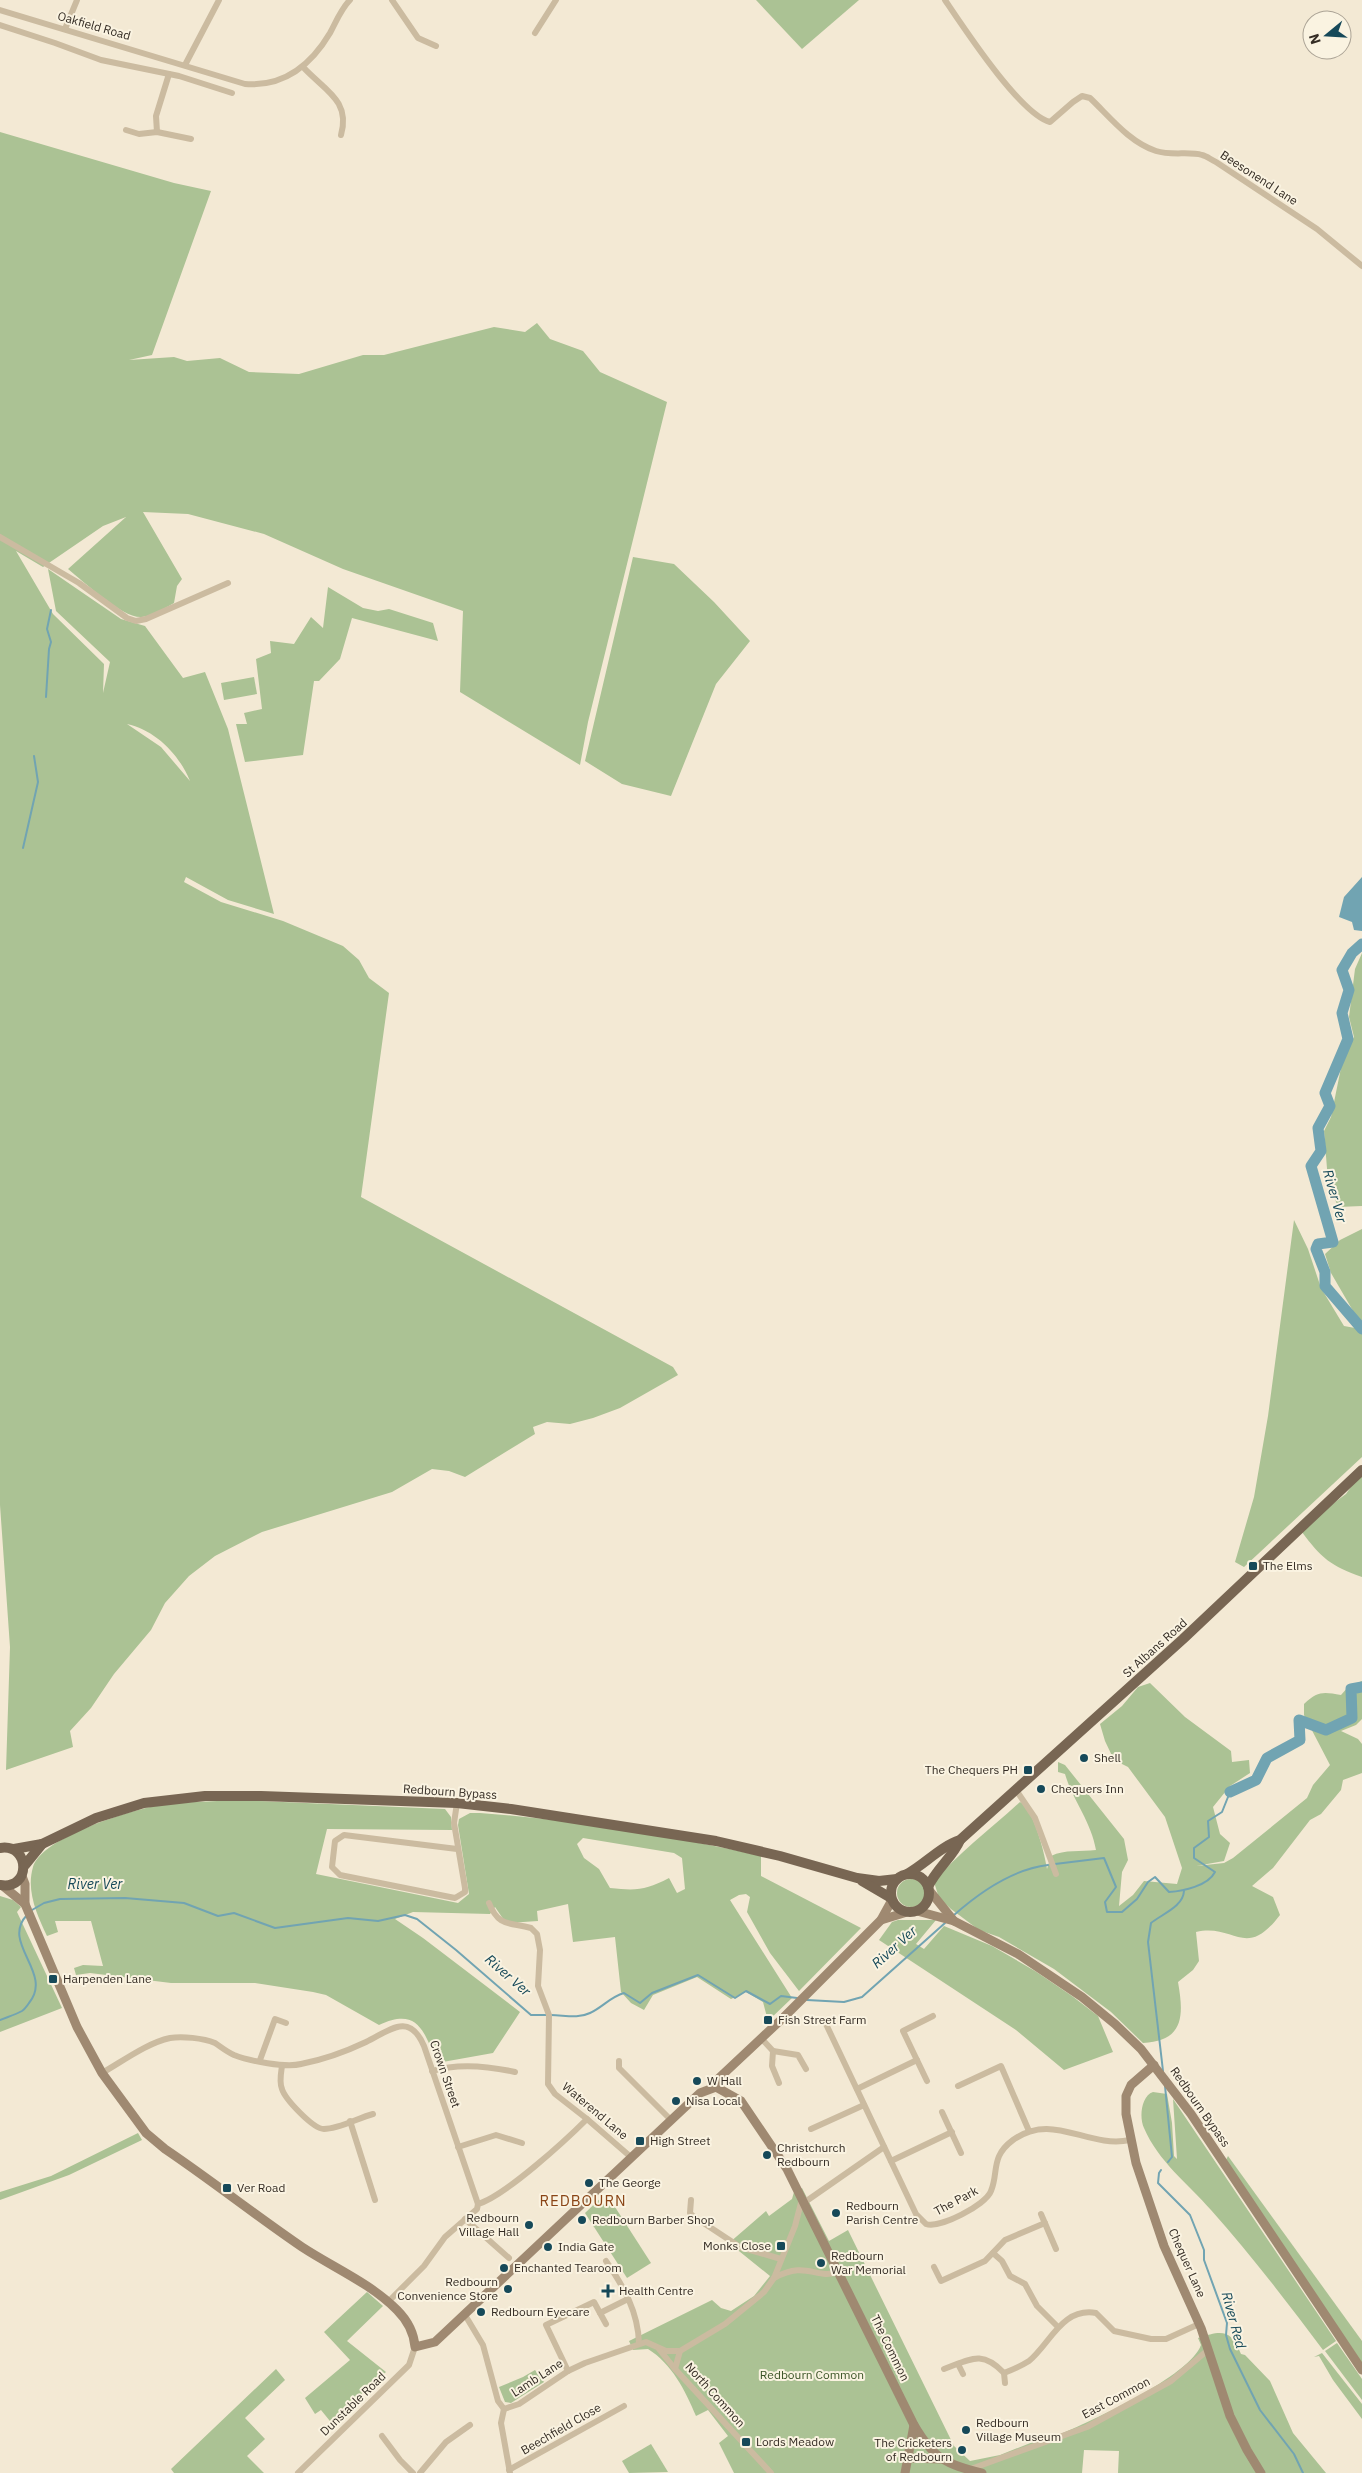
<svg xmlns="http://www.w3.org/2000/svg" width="1362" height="2473" font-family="'IBM Plex Sans',sans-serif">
  <rect width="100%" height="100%" fill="#f3e9d4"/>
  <g fill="#abc294" fill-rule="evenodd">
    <path d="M 756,0 L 859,0 L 802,49 Z"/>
    <path d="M 0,132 L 174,183 L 211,191 L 152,355 L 129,360 L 174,357 L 187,361 L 220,358 L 249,372 L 299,374 L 363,355 L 384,355 L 494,327 L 525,332 L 537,323 L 550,339 L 583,351 L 600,372 L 667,402 L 588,722 L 580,765 L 460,692 L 463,611 L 343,569 L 264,534 L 188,514 L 143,512 L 182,579 L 177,586 L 174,603 C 165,608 153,616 142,617 C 123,619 83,581 68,569 L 126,517 L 103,526 L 43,567 L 16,551 L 53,614 L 104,664 L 103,693 L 110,662 L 56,611 L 48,569 L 121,619 L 145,626 L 183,678 L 205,672 L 228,729 L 274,914 L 228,900 L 186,877 L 184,882 L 221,902 L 283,921 L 343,946 L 359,960 L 369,978 L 389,993 L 361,1197 L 673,1367 L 678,1375 L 620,1408 L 593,1418 L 570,1424 L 547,1422 L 533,1427 L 535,1434 L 465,1477 L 449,1471 L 432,1469 L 392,1492 L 262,1532 L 215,1556 L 189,1576 L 165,1603 L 151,1630 L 114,1674 L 91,1708 L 70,1731 L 73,1747 L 6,1770 L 10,1647 L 0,1505 ZM 127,724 C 155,730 179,754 190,781 L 161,747 Z"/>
    <path d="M 633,557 L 674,564 L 714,602 L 750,641 L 716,684 L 671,796 L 622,784 L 585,761 Z"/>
    <path d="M 328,587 L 363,608 L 378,611 L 389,609 L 433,623 L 438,641 L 352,618 L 340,659 L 319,681 L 314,681 L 303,755 L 245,762 L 236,724 L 247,724 L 244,713 L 262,709 L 256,659 L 271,653 L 270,641 L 294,644 L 311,617 L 323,628 Z"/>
    <path d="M 254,677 L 257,694 L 224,700 L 221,683 Z"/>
    <path d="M 1362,953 L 1362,1206 L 1338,1207 L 1328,1181 L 1324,1131 L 1331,1117 L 1343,1058 L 1354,1037 L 1349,1017 L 1355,969 Z"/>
    <path d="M 1294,1220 L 1308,1249 L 1321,1288 L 1344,1326 L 1355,1328 L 1356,1316 L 1331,1273 L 1325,1254 L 1340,1240 L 1362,1229 L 1362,1457 L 1244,1567 L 1235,1562 L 1254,1497 L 1268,1416 Z"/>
    <path d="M 1362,1471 L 1362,1577 C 1331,1566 1321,1558 1302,1532 L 1315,1517 L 1346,1494 Z"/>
    <path d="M 1362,1681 L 1362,1719 L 1356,1725 L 1341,1731 L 1358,1739 L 1362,1744 L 1362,1773 L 1343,1780 L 1341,1790 L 1321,1814 L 1310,1820 L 1273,1868 L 1252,1886 L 1273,1897 L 1280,1915 C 1245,1961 1235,1923 1196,1932 L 1199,1961 L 1193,1970 L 1178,1982 C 1184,2016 1184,2041 1143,2043 L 1111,2012 L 1054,1969 L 999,1937 L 979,1930 L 951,1909 L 939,1898 L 934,1882 C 958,1853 991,1829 1020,1802 C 1033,1807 1045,1854 1047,1869 L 1051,1856 C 1065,1849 1081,1852 1096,1850 C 1091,1821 1073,1801 1065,1774 L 1058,1772 L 1058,1762 L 1065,1765 L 1124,1839 L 1128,1860 L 1122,1872 L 1119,1906 L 1133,1895 L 1144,1881 L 1177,1884 L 1182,1868 L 1165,1817 L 1128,1767 L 1114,1760 L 1105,1741 L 1100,1724 L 1122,1706 L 1138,1687 L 1150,1683 L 1185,1717 L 1231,1751 L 1232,1762 L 1249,1760 L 1250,1773 L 1230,1786 L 1213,1807 L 1220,1834 L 1230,1843 L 1224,1861 L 1196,1866 L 1224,1863 L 1233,1858 L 1307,1798 L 1313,1785 L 1330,1765 L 1304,1715 L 1304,1704 C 1318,1691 1323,1692 1341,1695 L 1348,1687 Z"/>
    <path d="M 236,1800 L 445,1809 L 451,1817 L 452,1830 L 327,1829 L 316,1874 L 458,1903 L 469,1894 L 458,1825 L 459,1819 L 470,1813 L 480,1813 C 574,1820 668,1835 761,1856 L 761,1876 L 861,1928 L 799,1991 L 770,1953 L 747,1912 L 750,1897 L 746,1894 L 739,1895 L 730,1900 L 792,1998 L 768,2021 L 763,2002 L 746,1992 L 731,1999 L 697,1977 L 653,1995 L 644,2010 L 631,2003 L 621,1992 L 615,1937 L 573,1942 L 568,1904 L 537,1911 L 538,1921 L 506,1923 L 495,1907 L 490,1914 L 413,1912 L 395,1919 L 423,1938 L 520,2012 L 493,2053 L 437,2063 C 424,2031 418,2007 379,2025 L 326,1995 L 313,1992 L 255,1983 L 171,1983 L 90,1973 L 76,1975 L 74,1968 L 83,1965 L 103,1966 L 91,1921 L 55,1921 L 58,1932 L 47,1936 C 37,1915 26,1891 33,1867 C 42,1837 131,1810 160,1805 C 185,1801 211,1802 236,1800 ZM 583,1838 L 674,1853 L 682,1858 L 685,1889 L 677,1893 L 669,1878 C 646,1890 637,1891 610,1888 L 599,1869 L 584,1858 L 577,1844 Z"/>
    <circle cx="911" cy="1893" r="14"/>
    <path d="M 0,1896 L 13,1900 L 21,1907 L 17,1912 L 62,2008 L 0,2032 Z"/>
    <path d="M 898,1920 L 936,1920 L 916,1944 L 924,1949 L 944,1926 L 992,1946 L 1035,1971 L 1072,1996 L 1098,2016 L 1113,2052 L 1064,2070 L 1016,2030 L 879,1940 L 892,1922 Z"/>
    <path d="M 1153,2092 L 1167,2094 L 1172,2123 L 1174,2156 L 1177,2159 L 1173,2099 L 1336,2341 L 1323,2350 C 1287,2302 1251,2255 1211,2210 C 1188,2184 1158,2161 1144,2128 C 1139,2118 1141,2096 1153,2092 Z"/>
    <path d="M 138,2133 L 142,2140 L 69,2175 L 0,2200 L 0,2192 L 51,2176 Z"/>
    <path d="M 1228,2156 L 1362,2341 L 1362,2364 L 1226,2160 Z"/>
    <path d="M 802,2188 L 829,2241 L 848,2230 L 954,2446 L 970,2461 L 1000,2455 L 1053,2434 L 1058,2435 C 1090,2422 1190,2376 1201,2345 L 1198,2338 C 1222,2330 1231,2329 1241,2354 L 1245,2355 L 1270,2381 L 1293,2433 L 1326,2473 L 1118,2473 L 1119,2451 L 1084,2450 L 1082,2473 L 734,2473 L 719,2443 L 728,2436 L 708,2410 L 696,2416 C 685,2390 672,2364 648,2349 L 633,2350 L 629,2341 L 712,2300 L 721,2308 L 731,2311 L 754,2296 L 770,2276 L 729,2243 L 766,2211 L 769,2216 L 792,2199 L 794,2192 Z"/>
    <path d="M 606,2193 L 651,2263 L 627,2278 L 585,2213 Z"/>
    <path d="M 367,2292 L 383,2306 L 347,2341 L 386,2372 L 347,2407 L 350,2411 L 334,2426 L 321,2410 L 315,2414 L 305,2398 L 350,2360 L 324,2332 Z"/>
    <path d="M 1337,2343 L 1362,2379 L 1362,2400 L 1325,2351 Z"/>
    <path d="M 1322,2353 L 1362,2404 L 1362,2419 L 1333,2380 L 1319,2356 L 1314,2357 Z"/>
    <path d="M 276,2369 L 285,2380 L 245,2418 L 265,2439 L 247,2456 L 264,2473 L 174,2473 L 171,2469 Z"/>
    <path d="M 535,2370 L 544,2382 L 511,2403 L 505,2402 L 499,2387 L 523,2377 Z"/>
    <path d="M 651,2444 L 668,2472 L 629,2473 L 622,2461 Z"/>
  </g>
  <path fill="#71a4b2" d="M 1362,877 L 1362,931 L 1354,930 L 1352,922 L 1339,917 L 1344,897 Z"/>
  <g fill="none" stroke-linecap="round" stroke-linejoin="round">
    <g stroke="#71a4b2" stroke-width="2">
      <path d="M 46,697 L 49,649 L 51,642 L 47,629 L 51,610"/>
      <path d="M 23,848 L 38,782 L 34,756"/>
      <path d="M 1055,1864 L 1104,1858 L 1116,1887 L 1105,1902 L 1107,1912 L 1122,1912 L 1137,1899 L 1148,1882 L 1155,1877 L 1169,1892 C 1183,1891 1208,1886 1215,1872 L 1194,1858 L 1194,1848 L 1209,1837 L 1208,1821 L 1222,1812 L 1230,1792"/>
      <path d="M 32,1910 L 44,1903 L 60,1899 L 125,1898 L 184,1903 L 218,1916 L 234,1913 L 275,1928 L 348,1918 L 378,1921 L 405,1915 L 417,1919 L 456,1950 L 531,2015 L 546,2015"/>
      <path d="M 954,1915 C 980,1892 1014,1869 1048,1865"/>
      <path d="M 807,2000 L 844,2002 L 862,1997 L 945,1923"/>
      <path d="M 551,2015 C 564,2015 578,2019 590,2013 C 603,2007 610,1997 624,1993 L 640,2003 L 652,1993 L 698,1975 L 735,1998 L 746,1991 L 770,2004 L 781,1996 L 797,1998"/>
      <path d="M 0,2020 C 7,2017 15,2015 22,2011 C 25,2009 27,2006 29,2003 C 54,1973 0,1943 27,1915"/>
      <path d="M 1163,2071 L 1148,1942 L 1151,1923 C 1162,1914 1183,1907 1184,1891"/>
      <path d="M 1165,2086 L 1172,2157 L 1168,2162"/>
      <path d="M 1161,2170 L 1159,2173 L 1158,2183 L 1190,2215 L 1204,2250 L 1204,2260 L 1227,2323 L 1226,2335 L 1230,2349 L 1260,2410 L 1294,2454 L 1303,2473"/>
    </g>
    <g stroke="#71a4b2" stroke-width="11">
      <path d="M 1362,944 L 1352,953 L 1342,970 L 1349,990 L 1342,1013 L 1348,1039 L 1325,1093 L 1330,1106 L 1318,1128 L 1321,1151 L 1311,1166 L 1333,1242 L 1318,1244 L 1316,1249 L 1325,1272 L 1325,1286 L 1362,1329"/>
      <path d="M 1230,1792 L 1256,1780 L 1267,1758 L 1300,1740 L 1299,1720 L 1326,1730 L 1352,1718 L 1351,1689 L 1362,1687"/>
    </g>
    <g stroke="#cbbba0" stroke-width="6">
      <path d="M 392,0 L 418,38 L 436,46"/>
      <path d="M 945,0 C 964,28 1020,114 1050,122 L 1073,102 L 1082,96 L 1090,98 C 1110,117 1129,142 1156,151 C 1172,156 1189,151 1202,155 C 1207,156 1211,160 1216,162 L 1317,229 L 1362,266"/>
      <path d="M 0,10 L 245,84 C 284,87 311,65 330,33 C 336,22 341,9 350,0"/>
      <path d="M 0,25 L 55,43 L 101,60 L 179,76 L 232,93"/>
      <path d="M 65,29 L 77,0"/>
      <path d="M 535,33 L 556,0"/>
      <path d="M 185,65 L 219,0"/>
      <path d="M 303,67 C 324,90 351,100 341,135"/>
      <path d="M 126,130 L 139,134 L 157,132 L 191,139"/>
      <path d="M 157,132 L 156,116 L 169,74"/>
      <path d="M 0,537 L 79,583 L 127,618 L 136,621 L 146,619 L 228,583"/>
      <path d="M 1016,1790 L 1035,1818 L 1056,1874"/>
      <path d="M 457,1803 L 454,1823 L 465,1888 L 465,1892 L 455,1898 L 340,1875 L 332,1867 L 335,1841 L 344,1835 L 457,1849"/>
      <path d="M 489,1903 C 499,1928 510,1922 531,1928 L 537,1934 L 540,1950 L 538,1986 L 549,2015 L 548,2084 L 555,2094 L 587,2119 L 632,2158"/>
      <path d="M 825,2022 L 916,2214 L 926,2224 C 939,2229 986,2205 991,2191 C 999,2172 990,2157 1013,2140 C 1053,2111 1087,2149 1130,2140"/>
      <path d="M 761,2038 L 773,2051 L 798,2055 L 806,2069"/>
      <path d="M 773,2051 L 772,2066 L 779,2083"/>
      <path d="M 260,2060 L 275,2019 L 286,2023"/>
      <path d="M 619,2061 L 619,2068 L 671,2120"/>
      <path d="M 282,2066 C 281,2073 279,2082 282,2089 C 285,2099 313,2129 324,2129 C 339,2129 358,2118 373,2114"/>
      <path d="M 432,2071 C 458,2063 488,2066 515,2072"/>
      <path d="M 102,2073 C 123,2061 147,2043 170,2038 C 182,2036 203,2038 215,2043 C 221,2047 227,2052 234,2055 C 249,2061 286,2068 301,2064 C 322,2060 347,2051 366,2042 C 389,2031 409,2011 424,2046 L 478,2204"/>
      <path d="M 927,2081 L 903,2031 L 933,2016"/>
      <path d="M 958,2086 L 1001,2066 L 1029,2131"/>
      <path d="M 857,2089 L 917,2060"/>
      <path d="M 942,2112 L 961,2153"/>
      <path d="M 350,2121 L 375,2200"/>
      <path d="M 811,2129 L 864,2105"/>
      <path d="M 458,2147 L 496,2135 L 522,2143"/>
      <path d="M 891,2161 L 952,2132"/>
      <path d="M 691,2200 L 690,2213 L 693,2216 L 740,2247 L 781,2259"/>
      <path d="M 805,2202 L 884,2147"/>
      <path d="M 1041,2214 L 1056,2249"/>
      <path d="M 465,2219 L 509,2258"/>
      <path d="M 993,2253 L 1002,2261 L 1010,2276 L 1025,2284 L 1037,2306 L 1058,2327"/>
      <path d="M 606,2261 C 624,2287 638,2312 639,2343"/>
      <path d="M 934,2267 L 941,2281 L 985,2261 L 1005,2240 L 1045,2223"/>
      <path d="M 774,2278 C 807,2260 815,2280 839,2272"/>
      <path d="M 388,2302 L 424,2266 L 445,2237 L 477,2209 L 478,2204 C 505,2196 566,2140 587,2119"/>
      <path d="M 600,2313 L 606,2324"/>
      <path d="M 465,2315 L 483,2345 L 498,2401 L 504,2409 L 519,2404 L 568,2371 L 585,2363 L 646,2342 L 666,2351 L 680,2351 L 725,2324 L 764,2292 L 774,2278 L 795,2226 L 802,2199"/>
      <path d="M 659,2349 L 675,2369"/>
      <path d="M 680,2351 L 675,2369 L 771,2473"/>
      <path d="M 958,2364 L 963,2374"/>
      <path d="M 944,2369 C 971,2359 982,2350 1004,2373 C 1012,2370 1021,2366 1029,2361 C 1050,2344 1062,2307 1096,2313 L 1114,2331 L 1151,2339 L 1166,2339 L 1199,2324"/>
      <path d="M 568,2371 L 546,2325 L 594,2302 L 600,2313 L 628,2299"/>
      <path d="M 1004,2373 L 1005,2383"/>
      <path d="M 504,2409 L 501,2423 L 510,2473"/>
      <path d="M 382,2436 L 400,2460 L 413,2473"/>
      <path d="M 509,2470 L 624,2406"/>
      <path d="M 968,2470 L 1087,2427 L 1171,2381 L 1208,2350"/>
      <path d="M 298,2473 L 409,2365 L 415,2347"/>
      <path d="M 420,2473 L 446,2442 L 470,2425"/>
    </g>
    <g stroke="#9f8971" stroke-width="9">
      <path d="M 22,1876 L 25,1884 L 25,1904"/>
      <path d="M 3,1886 L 25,1904 L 77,2027 L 102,2073 L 146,2133 L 165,2149 C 211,2180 255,2215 302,2247 C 334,2268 370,2283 397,2310 C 407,2320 414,2333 415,2347 L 435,2342 L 700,2093 L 716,2087"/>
      <path d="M 929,1890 L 954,1921"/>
      <path d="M 917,1911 L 954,1921 L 1018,1954 L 1082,1997 L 1115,2024 L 1141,2049 L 1191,2114 L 1362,2370"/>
      <path d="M 881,1920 L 907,1912"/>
      <path d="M 1154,2065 L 1131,2085 L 1126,2096 L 1126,2114 L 1136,2163 L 1164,2246 L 1201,2328 L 1230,2416 L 1247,2450 L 1261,2473"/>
      <path d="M 716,2087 L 741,2101 L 787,2169 L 914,2425 C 934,2459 945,2464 982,2473"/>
      <path d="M 716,2087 L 719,2078 L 784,2017 L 881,1920 L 892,1900"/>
      <path d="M 907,2458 L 940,2459"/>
      <path d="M 905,2473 L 914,2425"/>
    </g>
    <g stroke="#786653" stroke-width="10">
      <path d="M 0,1848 C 31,1843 31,1891 0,1885"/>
      <path d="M 14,1849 L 42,1844 L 96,1818 L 144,1803 L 205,1796 L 261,1796 L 457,1803 L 511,1809 L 716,1841 L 780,1856 L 857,1878 L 879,1881 L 897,1879"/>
      <path d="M 25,1865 L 42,1844"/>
      <circle cx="910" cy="1893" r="19"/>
      <path d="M 907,1874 C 925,1864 941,1846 960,1840 L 1183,1639 L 1362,1470"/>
      <path d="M 862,1881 L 891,1898"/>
      <path d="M 928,1887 C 936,1869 953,1857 960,1840"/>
    </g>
  </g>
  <g fill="#164959" stroke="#faf3e1" stroke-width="2">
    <rect x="1248" y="1561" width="10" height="10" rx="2.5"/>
    <circle cx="1084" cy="1758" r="5"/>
    <rect x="1023" y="1765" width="10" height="10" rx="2.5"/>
    <circle cx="1041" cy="1789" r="5"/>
    <rect x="48" y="1974" width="10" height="10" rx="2.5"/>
    <rect x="763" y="2015" width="10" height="10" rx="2.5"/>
    <circle cx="697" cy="2081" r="5"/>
    <circle cx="676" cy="2101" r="5"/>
    <rect x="635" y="2136" width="10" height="10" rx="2.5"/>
    <circle cx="767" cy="2155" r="5"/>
    <circle cx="589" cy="2183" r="5"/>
    <rect x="222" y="2183" width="10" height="10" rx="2.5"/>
    <circle cx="836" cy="2213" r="5"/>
    <circle cx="582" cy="2220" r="5"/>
    <circle cx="529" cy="2225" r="5"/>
    <rect x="776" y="2241" width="10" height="10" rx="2.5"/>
    <circle cx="548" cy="2247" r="5"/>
    <circle cx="821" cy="2263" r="5"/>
    <circle cx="504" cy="2268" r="5"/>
    <circle cx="508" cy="2289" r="5"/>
    <path d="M605.5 2283.5h5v5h5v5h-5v5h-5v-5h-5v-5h5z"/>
    <circle cx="481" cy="2312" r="5"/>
    <circle cx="966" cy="2430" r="5"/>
    <rect x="741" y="2437" width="10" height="10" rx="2.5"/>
    <circle cx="962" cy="2450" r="5"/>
  </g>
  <g text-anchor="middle" stroke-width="4" stroke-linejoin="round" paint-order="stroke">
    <g font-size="12" fill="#342c24" stroke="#faf3e1">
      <text transform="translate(94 26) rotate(16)" y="4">Oakfield Road</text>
      <text transform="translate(1259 178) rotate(33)" y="4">Beesonend Lane</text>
      <text transform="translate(1155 1648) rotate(-42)" y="4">St Albans Road</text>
      <text transform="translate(450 1792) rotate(4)" y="4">Redbourn Bypass</text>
      <text transform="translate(445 2074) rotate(71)" y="4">Crown Street</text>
      <text transform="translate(1200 2107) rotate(55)" y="4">Redbourn Bypass</text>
      <text transform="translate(595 2111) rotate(40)" y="4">Waterend Lane</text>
      <text transform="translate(956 2201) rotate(-28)" y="4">The Park</text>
      <text transform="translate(1187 2263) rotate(66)" y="4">Chequer Lane</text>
      <text transform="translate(890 2348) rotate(64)" y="4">The Common</text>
      <text transform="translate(537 2378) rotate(-33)" y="4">Lamb Lane</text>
      <text transform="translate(715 2395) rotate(48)" y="4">North Common</text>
      <text transform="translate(1116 2398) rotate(-28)" y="4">East Common</text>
      <text transform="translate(353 2404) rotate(-44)" y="4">Dunstable Road</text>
      <text transform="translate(561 2429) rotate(-30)" y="4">Beechfield Close</text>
    </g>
    <g font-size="12" fill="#342c24" stroke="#faf3e1" text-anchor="start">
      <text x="1263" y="1570">The Elms</text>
      <text x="1094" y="1762">Shell</text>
      <text x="1018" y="1774" text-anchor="end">The Chequers PH</text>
      <text x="1051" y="1793">Chequers Inn</text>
      <text x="63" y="1983">Harpenden Lane</text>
      <text x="778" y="2024">Fish Street Farm</text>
      <text x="707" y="2085">W Hall</text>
      <text x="686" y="2105">Nisa Local</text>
      <text x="650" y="2145">High Street</text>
      <text x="777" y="2152">Christchurch<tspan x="777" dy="14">Redbourn</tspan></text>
      <text x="599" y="2187">The George</text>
      <text x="237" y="2192">Ver Road</text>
      <text x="846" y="2210">Redbourn<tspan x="846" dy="14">Parish Centre</tspan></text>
      <text x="519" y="2222" text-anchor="end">Redbourn<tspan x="519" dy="14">Village Hall</tspan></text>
      <text x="592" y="2224">Redbourn Barber Shop</text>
      <text x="771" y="2250" text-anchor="end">Monks Close</text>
      <text x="558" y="2251">India Gate</text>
      <text x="831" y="2260">Redbourn<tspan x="831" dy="14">War Memorial</tspan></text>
      <text x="514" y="2272">Enchanted Tearoom</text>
      <text x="498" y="2286" text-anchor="end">Redbourn<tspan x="498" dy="14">Convenience Store</tspan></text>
      <text x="619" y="2295">Health Centre</text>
      <text x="491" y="2316">Redbourn Eyecare</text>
      <text x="976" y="2427">Redbourn<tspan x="976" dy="14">Village Museum</tspan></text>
      <text x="756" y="2446">Lords Meadow</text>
      <text x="952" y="2447" text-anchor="end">The Cricketers<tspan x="952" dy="14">of Redbourn</tspan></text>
    </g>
    <g font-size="12" fill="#3b5426" stroke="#faf3e1">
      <text x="812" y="2379">Redbourn Common</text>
    </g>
    <g font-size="14" font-style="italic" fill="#164959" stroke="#faf3e1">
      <text transform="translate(1335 1196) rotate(74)" y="5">River Ver</text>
      <text x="95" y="1889">River Ver</text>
      <text transform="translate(894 1947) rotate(-42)" y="5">River Ver</text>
      <text transform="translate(508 1975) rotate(41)" y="5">River Ver</text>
      <text transform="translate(1234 2320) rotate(75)" y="5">River Red</text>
    </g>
    <g font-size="15" letter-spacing="1" fill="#8a4516" stroke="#faf3e1">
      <text x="583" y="2206">REDBOURN</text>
    </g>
  </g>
  <g transform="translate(1327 35) rotate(252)"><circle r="24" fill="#faf3e1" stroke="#aba395"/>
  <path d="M0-4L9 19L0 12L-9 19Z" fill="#164959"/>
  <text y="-8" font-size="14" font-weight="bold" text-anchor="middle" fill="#342c24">N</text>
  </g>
</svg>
